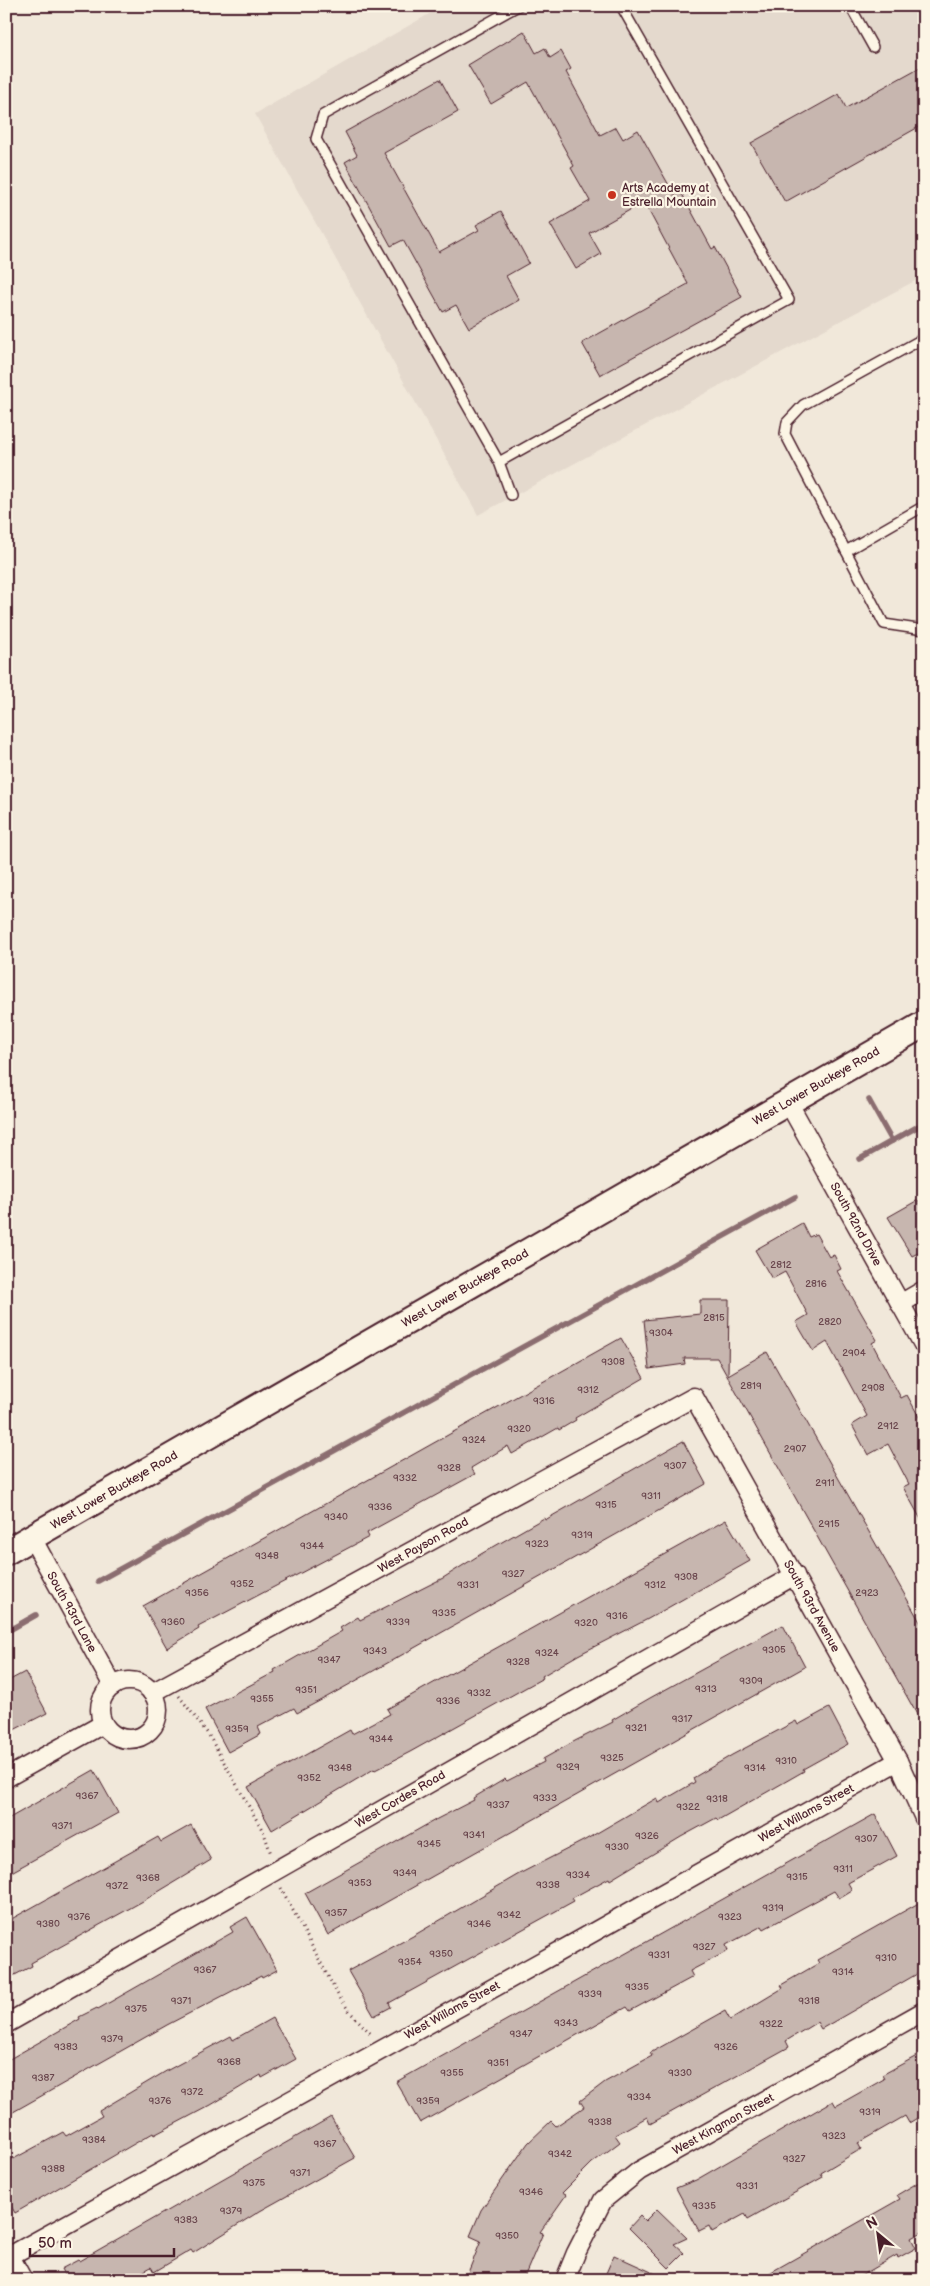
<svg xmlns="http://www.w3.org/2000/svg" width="930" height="2286" font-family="'Balsamiq Sans',sans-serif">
  <rect width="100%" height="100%" fill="#f1e8da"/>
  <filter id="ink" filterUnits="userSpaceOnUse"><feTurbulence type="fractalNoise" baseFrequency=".02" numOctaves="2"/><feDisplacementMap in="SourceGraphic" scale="10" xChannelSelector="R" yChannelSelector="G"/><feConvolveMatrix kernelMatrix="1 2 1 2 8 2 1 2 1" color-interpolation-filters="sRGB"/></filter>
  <g filter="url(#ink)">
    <path fill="#e4d9cd" d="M 443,6 L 924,6 L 924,276 L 478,515 L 255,114 Z"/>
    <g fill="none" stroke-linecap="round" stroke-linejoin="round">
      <g stroke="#8b6d6f" stroke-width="5.5">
        <path d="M 869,1100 L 892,1141"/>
        <path d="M 860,1159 L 924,1123"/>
        <path d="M 98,1581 L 795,1197"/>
        <path d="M 6,1632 L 36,1615"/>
      </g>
    </g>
    <g fill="#c7b6af" stroke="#4a1f2b">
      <path d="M 524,31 L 536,53 L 545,48 L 550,58 L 561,51 L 571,69 L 566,72 L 600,135 L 616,127 L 623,139 L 638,130 L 675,196 L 681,192 L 712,249 L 715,247 L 742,297 L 600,375 L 582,343 L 688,284 L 644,202 L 589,233 L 601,254 L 576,269 L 550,224 L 590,201 L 571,168 L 574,166 L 528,82 L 491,104 L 468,65 Z"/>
      <path d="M 924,65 L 924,124 L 785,202 L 751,143 L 839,94 L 846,108 Z"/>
      <path d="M 440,79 L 458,112 L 384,153 L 439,252 L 479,230 L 476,225 L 501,211 L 529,263 L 506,276 L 519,300 L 469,328 L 456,305 L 443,312 L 403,240 L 391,246 L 345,162 L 357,155 L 345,132 Z"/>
      <path d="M 918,1200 L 924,1210 L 924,1250 L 912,1256 L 888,1217 Z"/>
      <path d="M 802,1223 L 809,1237 L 816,1234 L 829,1257 L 834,1255 L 841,1269 L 837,1271 L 877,1340 L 872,1343 L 901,1398 L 907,1395 L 924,1426 L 924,1525 L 903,1487 L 909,1484 L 888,1444 L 868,1455 L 852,1425 L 867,1416 L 827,1342 L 813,1351 L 796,1322 L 808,1315 L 785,1272 L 772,1279 L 755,1250 Z"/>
      <path d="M 700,1300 L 729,1300 L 728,1375 L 767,1352 L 924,1629 L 924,1727 L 717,1358 L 684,1358 L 685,1364 L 649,1369 L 644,1320 L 700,1314 Z"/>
      <path d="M 621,1338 L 644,1378 L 575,1418 L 576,1420 L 559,1430 L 558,1428 L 512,1454 L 508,1446 L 471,1468 L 475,1474 L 367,1533 L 369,1537 L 352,1546 L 198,1627 L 199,1629 L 167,1648 L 143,1606 Z"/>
      <path d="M 683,1441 L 706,1484 L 327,1697 L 297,1713 L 294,1708 L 258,1727 L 261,1734 L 228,1752 L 205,1709 L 275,1672 L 274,1670 L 342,1631 L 340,1628 L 358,1617 L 360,1620 L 443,1578 L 481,1554 L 544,1518 L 545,1520 Z"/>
      <path d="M 726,1520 L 750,1561 L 648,1619 L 578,1655 L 542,1676 L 543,1678 L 410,1752 L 375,1770 L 374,1769 L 272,1830 L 248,1787 L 350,1730 L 352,1734 L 390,1714 L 387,1709 Z"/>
      <path d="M 783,1625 L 805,1667 L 328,1935 L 305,1893 L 437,1819 L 474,1800 L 473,1798 L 505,1779 L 507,1781 L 544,1762 L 543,1759 L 575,1741 L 613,1722 L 612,1720 L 650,1698 Z"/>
      <path d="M 25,1672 L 47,1713 L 6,1734 L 6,1682 Z"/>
      <path d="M 829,1708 L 848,1744 L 803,1769 L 804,1771 L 783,1783 L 718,1820 L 716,1818 L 681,1837 L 610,1880 L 609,1878 L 572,1898 L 574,1901 L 389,2003 L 391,2007 L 374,2016 L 348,1971 L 413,1936 L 519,1874 L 585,1840 L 657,1798 L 659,1803 L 695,1782 L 693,1778 L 732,1755 L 796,1721 L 798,1725 Z"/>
      <path d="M 94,1770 L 118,1813 L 6,1875 L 6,1820 Z"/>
      <path d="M 875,1814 L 897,1856 L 848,1883 L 852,1890 L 839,1898 L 834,1891 L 764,1929 L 762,1926 L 726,1945 L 728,1951 L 690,1971 L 693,1977 L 630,2011 L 627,2007 L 420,2123 L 396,2082 Z"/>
      <path d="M 191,1825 L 211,1860 L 143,1901 L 31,1963 L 32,1966 L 11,1977 L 6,1969 L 6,1922 L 158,1837 L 161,1842 Z"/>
      <path d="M 924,1900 L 924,1970 L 821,2029 L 817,2022 L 786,2041 L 789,2047 L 650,2124 L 647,2117 L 615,2135 L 620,2142 L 592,2163 L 562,2193 L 566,2195 L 540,2232 L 543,2233 L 523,2280 L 465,2280 L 481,2241 L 470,2236 L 481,2210 L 528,2143 L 551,2121 L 556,2126 L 584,2107 L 580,2101 L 605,2082 L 652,2056 L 650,2053 L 725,2011 L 730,2020 L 783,1988 L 781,1985 L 819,1963 L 817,1960 Z"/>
      <path d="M 247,1917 L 277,1970 L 262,1978 L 261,1976 L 167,2025 L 6,2116 L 6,2061 L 80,2019 L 79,2017 L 97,2008 L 98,2009 L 233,1932 L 230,1927 Z"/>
      <path d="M 272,2018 L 296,2059 L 262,2078 L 261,2075 L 211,2105 L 154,2135 L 153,2133 L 15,2213 L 6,2197 L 6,2194 L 13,2190 L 6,2179 L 6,2163 L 63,2132 L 66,2136 L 102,2116 L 99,2111 L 168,2070 L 231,2036 L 233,2040 Z"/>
      <path d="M 924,2052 L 924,2114 L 909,2123 L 905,2116 L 858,2143 L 861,2149 L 821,2173 L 823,2177 L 748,2219 L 745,2214 L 712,2232 L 709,2226 L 699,2231 L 676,2188 L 696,2180 L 833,2101 L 836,2106 L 884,2079 L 882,2075 Z"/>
      <path d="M 331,2117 L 355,2158 L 260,2211 L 193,2253 L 191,2250 L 154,2272 L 151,2267 L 129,2280 L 67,2280 L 61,2269 L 78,2260 L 79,2261 Z"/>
      <path d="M 924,2179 L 924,2231 L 911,2238 L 916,2248 L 898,2258 L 897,2255 L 854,2280 L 757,2280 L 900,2199 L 897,2195 Z"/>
      <path d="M 657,2209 L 687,2238 L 674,2244 L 684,2253 L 669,2268 L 629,2228 L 640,2216 L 645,2221 Z"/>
      <path d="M 614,2255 L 669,2280 L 603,2280 Z"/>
    </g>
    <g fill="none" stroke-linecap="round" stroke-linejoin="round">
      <g stroke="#4a1f2b" stroke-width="12">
        <g id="lane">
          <path d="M 850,6 L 873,47"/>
          <path d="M 924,338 L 803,405 L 787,422 L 785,434 L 884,624 L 924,630"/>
          <path d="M 499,462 L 789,300 L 621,6"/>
          <path d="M 511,495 L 499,462 L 316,139 L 323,115 L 518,6"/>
          <path d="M 846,551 L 924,506"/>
        </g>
      </g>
      <g stroke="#4a1f2b" stroke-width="21">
        <g id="street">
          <path d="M 788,1102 L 924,1346"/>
          <path d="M 900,1304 L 924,1290"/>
          <path d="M 32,1538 L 113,1686"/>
          <circle cx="129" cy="1710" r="29"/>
          <path d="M 152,1693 L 694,1397 L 898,1761 L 924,1818"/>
          <path d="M 6,1778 L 103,1724"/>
          <path d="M 6,2024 L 795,1575"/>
          <path d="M 10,2256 L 23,2280"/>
          <path d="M 6,2258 L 569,1946 L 898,1761"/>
          <path d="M 565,2280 L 576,2253 L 603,2200 L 639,2171 L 924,2011"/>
        </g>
      </g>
      <g stroke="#4a1f2b" stroke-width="29">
        <path id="secondary" d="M 6,1552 L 924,1024"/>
      </g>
      <g stroke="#4a1f2b" stroke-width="3" stroke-dasharray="1 4" stroke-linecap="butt">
        <path d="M 179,1696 L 208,1734 L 264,1833 L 271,1854"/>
        <path d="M 281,1888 L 338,1995 L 350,2012 L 372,2035"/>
      </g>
      <use href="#lane" stroke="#fcf5e5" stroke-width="9"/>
      <use href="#street" stroke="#fcf5e5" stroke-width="18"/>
      <use href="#secondary" stroke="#fcf5e5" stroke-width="25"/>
    </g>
  </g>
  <circle fill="#c8321e" stroke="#fcf5e5" stroke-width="2" cx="612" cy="195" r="5"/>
  <g text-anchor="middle" stroke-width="4.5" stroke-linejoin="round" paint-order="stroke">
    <g font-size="10" fill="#69454c">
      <text x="781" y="1268">2812</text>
      <text x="816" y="1287">2816</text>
      <text x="714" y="1321">2815</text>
      <text x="830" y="1325">2820</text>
      <text x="661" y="1336">9304</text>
      <text x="854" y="1356">2904</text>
      <text x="613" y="1365">9308</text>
      <text x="751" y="1389">2819</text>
      <text x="873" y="1391">2908</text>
      <text x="588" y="1393">9312</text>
      <text x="544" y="1404">9316</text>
      <text x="888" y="1429">2912</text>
      <text x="519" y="1432">9320</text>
      <text x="474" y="1443">9324</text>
      <text x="795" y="1452">2907</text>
      <text x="675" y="1469">9307</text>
      <text x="449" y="1471">9328</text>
      <text x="405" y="1481">9332</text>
      <text x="825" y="1486">2911</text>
      <text x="651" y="1499">9311</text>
      <text x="606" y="1508">9315</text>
      <text x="380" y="1510">9336</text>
      <text x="336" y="1520">9340</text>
      <text x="829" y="1527">2915</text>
      <text x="582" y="1538">9319</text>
      <text x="537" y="1547">9323</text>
      <text x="312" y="1549">9344</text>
      <text x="267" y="1559">9348</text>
      <text x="513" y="1577">9327</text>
      <text x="686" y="1580">9308</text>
      <text x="242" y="1587">9352</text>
      <text x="468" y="1588">9331</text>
      <text x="655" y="1588">9312</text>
      <text x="197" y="1596">9356</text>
      <text x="867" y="1596">2923</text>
      <text x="444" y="1616">9335</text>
      <text x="617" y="1619">9316</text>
      <text x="173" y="1625">9360</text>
      <text x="398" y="1625">9339</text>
      <text x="586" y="1626">9320</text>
      <text x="774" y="1653">9305</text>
      <text x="375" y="1654">9343</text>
      <text x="547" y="1656">9324</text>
      <text x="329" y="1663">9347</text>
      <text x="518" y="1665">9328</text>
      <text x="751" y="1684">9309</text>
      <text x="706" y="1692">9313</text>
      <text x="306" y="1693">9351</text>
      <text x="479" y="1696">9332</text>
      <text x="262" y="1702">9355</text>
      <text x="448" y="1704">9336</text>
      <text x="682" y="1722">9317</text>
      <text x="636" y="1731">9321</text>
      <text x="237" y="1732">9359</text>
      <text x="381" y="1742">9344</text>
      <text x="612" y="1761">9325</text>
      <text x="786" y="1764">9310</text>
      <text x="568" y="1770">9329</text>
      <text x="340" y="1771">9348</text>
      <text x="755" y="1771">9314</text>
      <text x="309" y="1781">9352</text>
      <text x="87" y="1799">9367</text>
      <text x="545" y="1801">9333</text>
      <text x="717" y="1802">9318</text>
      <text x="498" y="1808">9337</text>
      <text x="688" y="1810">9322</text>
      <text x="62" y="1829">9371</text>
      <text x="474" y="1838">9341</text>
      <text x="647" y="1839">9326</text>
      <text x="866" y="1842">9307</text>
      <text x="429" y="1847">9345</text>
      <text x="617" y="1850">9330</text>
      <text x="843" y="1872">9311</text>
      <text x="405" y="1876">9349</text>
      <text x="578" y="1878">9334</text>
      <text x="797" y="1880">9315</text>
      <text x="148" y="1881">9368</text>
      <text x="360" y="1886">9353</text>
      <text x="548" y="1888">9338</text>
      <text x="117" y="1889">9372</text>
      <text x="773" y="1911">9319</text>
      <text x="336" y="1916">9357</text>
      <text x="509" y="1918">9342</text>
      <text x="79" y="1920">9376</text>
      <text x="730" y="1920">9323</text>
      <text x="48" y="1927">9380</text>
      <text x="479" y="1927">9346</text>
      <text x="704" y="1950">9327</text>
      <text x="441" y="1957">9350</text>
      <text x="659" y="1958">9331</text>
      <text x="886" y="1961">9310</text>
      <text x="410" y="1965">9354</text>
      <text x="205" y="1973">9367</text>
      <text x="843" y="1975">9314</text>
      <text x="637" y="1990">9335</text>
      <text x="590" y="1997">9339</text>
      <text x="181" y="2004">9371</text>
      <text x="809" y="2004">9318</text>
      <text x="136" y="2012">9375</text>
      <text x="566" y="2026">9343</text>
      <text x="771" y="2027">9322</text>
      <text x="521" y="2037">9347</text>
      <text x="112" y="2042">9379</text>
      <text x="66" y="2050">9383</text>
      <text x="726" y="2050">9326</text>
      <text x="229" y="2065">9368</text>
      <text x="498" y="2066">9351</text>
      <text x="452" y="2076">9355</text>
      <text x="680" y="2076">9330</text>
      <text x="43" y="2081">9387</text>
      <text x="192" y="2095">9372</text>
      <text x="639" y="2100">9334</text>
      <text x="160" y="2104">9376</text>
      <text x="428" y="2104">9359</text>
      <text x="870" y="2115">9319</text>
      <text x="600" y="2125">9338</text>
      <text x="834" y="2139">9323</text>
      <text x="94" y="2143">9384</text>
      <text x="325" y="2147">9367</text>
      <text x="560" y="2157">9342</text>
      <text x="794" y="2162">9327</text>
      <text x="53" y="2172">9388</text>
      <text x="300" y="2176">9371</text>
      <text x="254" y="2186">9375</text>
      <text x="747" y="2189">9331</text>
      <text x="531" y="2195">9346</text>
      <text x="704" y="2209">9335</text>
      <text x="231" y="2214">9379</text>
      <text x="186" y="2223">9383</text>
      <text x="507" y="2239">9350</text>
    </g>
    <g font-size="12" fill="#4a1f2b" stroke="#fcf5e5" text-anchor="start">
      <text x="622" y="192">Arts Academy at<tspan x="622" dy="14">Estrella Mountain</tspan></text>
    </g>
    <g font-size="12" fill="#4a1f2b" stroke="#fcf5e5">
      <text transform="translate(816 1086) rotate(-30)" y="4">West Lower Buckeye Road</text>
      <text transform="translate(856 1224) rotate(61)" y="4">South 92nd Drive</text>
      <text transform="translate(465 1288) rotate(-30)" y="4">West Lower Buckeye Road</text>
      <text transform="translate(114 1490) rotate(-30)" y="4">West Lower Buckeye Road</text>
      <text transform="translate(423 1545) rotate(-29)" y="4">West Payson Road</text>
      <text transform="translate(812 1606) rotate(61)" y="4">South 93rd Avenue</text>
      <text transform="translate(72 1612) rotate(61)" y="4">South 93rd Lane</text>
      <text transform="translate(400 1799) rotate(-30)" y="4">West Cordes Road</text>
      <text transform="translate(806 1813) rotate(-29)" y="4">West Willams Street</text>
      <text transform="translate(452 2010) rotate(-29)" y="4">West Willams Street</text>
      <text transform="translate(723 2124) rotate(-29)" y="4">West Kingman Street</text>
    </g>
  </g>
  <rect width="930" height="2286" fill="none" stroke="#fcf5e5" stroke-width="25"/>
  <rect x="12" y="12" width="905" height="2261" fill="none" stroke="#4a1f2b" stroke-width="2" filter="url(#ink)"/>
  <g transform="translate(878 2234) rotate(331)" stroke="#fcf5e5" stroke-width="4" paint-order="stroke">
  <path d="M0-4L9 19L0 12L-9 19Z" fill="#4a1f2b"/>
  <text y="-8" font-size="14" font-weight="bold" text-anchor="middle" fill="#4a1f2b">N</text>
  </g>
  <path d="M30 2248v8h144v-8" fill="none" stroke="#4a1f2b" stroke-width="2.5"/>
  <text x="38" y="2248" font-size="15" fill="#4a1f2b" stroke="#fcf5e5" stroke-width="4" paint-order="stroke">50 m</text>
</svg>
